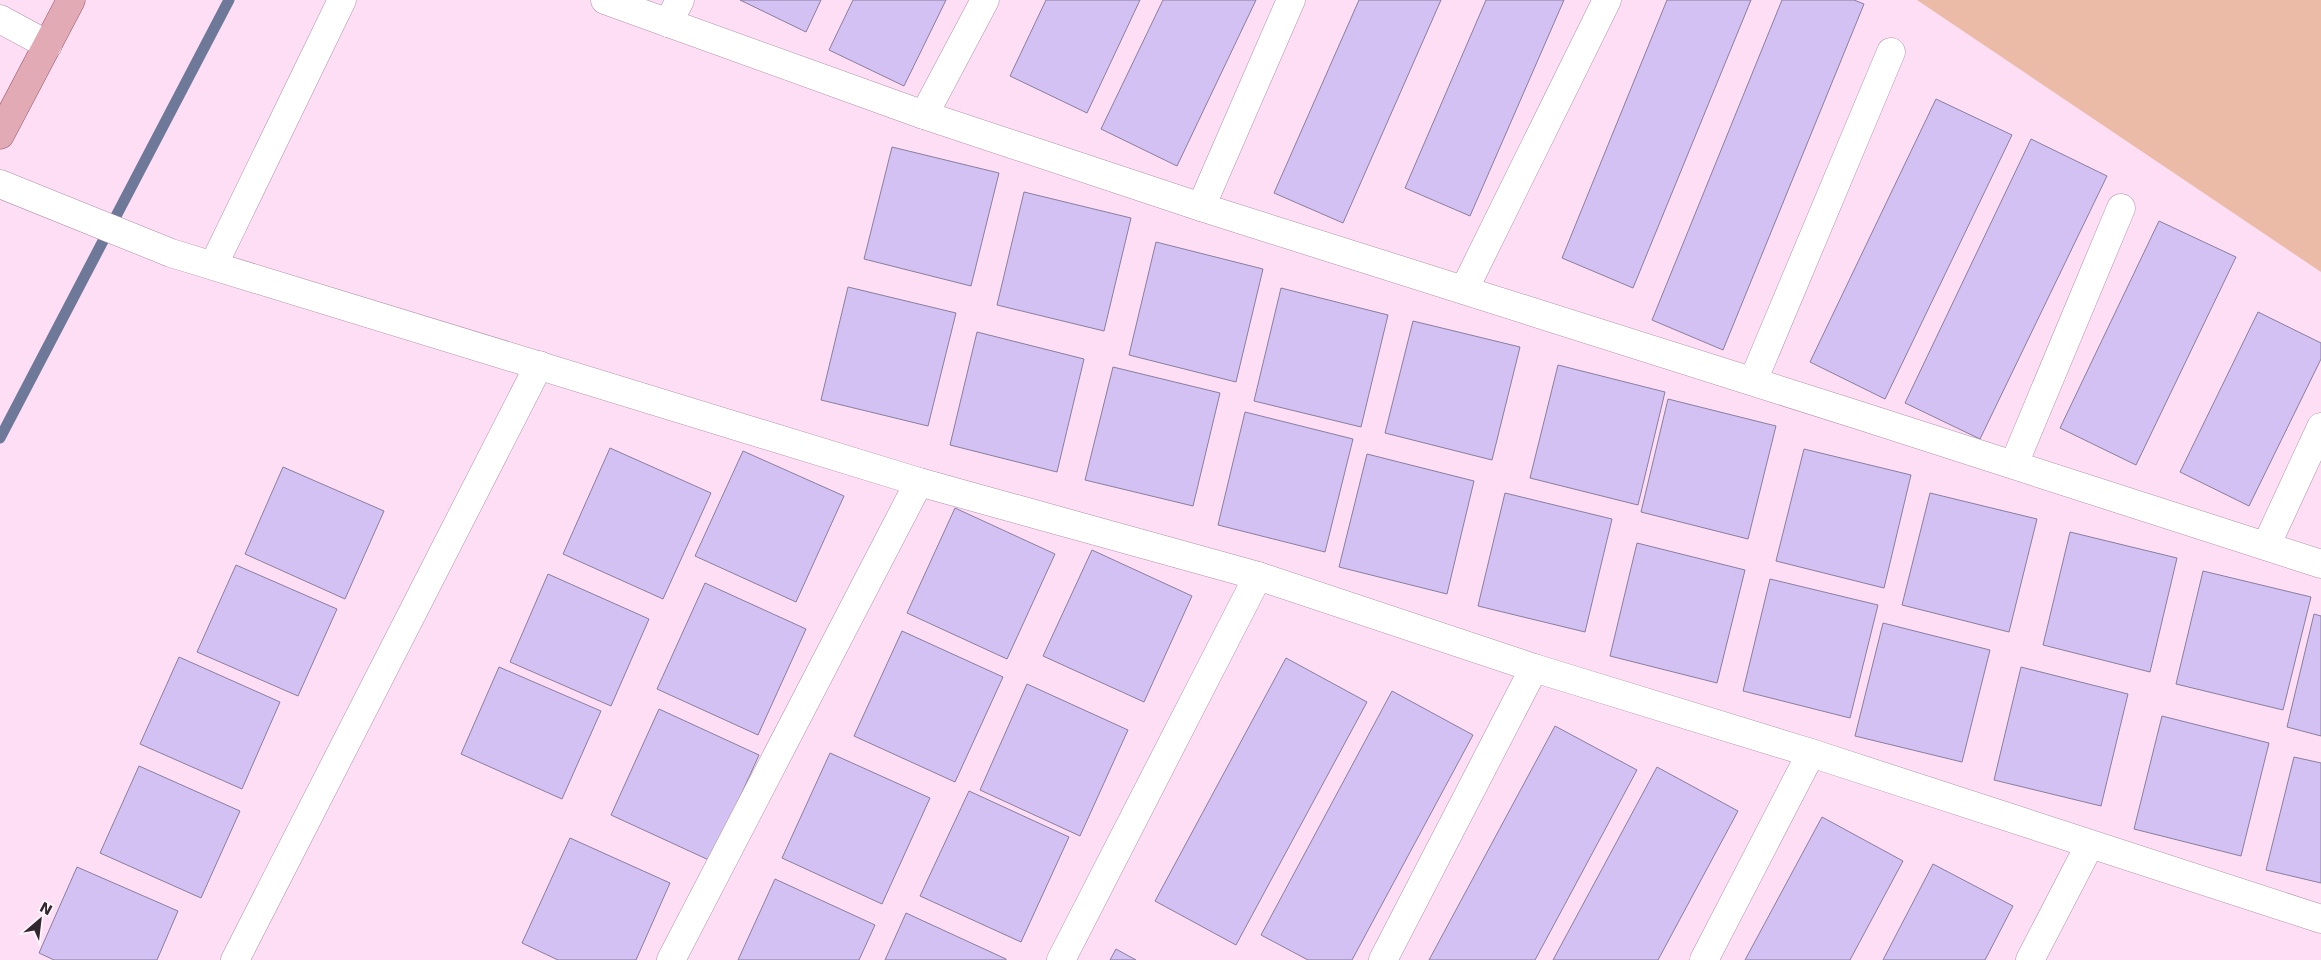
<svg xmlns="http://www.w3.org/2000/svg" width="2321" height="960" font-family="'DejaVu Sans',sans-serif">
  <rect width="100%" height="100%" fill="#fddef5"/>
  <path fill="#ebbba7" d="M 1917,0 L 2321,0 L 2321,272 Z"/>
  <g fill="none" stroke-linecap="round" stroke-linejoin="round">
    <path stroke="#6e7899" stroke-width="11" d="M 0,438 L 229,0"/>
  </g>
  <g fill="#d2c1f2" stroke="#897f9d">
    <path d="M 740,0 L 821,0 L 806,32 Z"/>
    <path d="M 853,0 L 946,0 L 904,86 L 829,50 Z"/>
    <path d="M 1046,0 L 1140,0 L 1087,113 L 1010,76 Z"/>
    <path d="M 1163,0 L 1256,0 L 1177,166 L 1101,129 Z"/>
    <path d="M 1359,0 L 1441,0 L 1343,223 L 1274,193 Z"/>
    <path d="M 1486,0 L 1564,0 L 1470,216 L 1405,188 Z"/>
    <path d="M 1667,0 L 1751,0 L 1633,288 L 1562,258 Z"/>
    <path d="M 1782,0 L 1854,0 L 1864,4 L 1723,350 L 1652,320 Z"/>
    <path d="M 1936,99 L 2012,135 L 1885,399 L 1810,362 Z"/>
    <path d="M 2031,139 L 2107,176 L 1980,439 L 1905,403 Z"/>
    <path d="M 892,147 L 999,173 L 971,286 L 864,259 Z"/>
    <path d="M 1024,192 L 1131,218 L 1104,331 L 997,305 Z"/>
    <path d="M 2159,221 L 2236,257 L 2136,465 L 2060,428 Z"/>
    <path d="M 1156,242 L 1263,269 L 1236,382 L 1129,355 Z"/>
    <path d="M 848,287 L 956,313 L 928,426 L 821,400 Z"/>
    <path d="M 1281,288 L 1388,315 L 1361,427 L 1254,401 Z"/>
    <path d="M 2258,312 L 2321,343 L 2321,359 L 2249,506 L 2180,472 Z"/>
    <path d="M 1413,321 L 1520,347 L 1492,460 L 1385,433 Z"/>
    <path d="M 977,332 L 1084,359 L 1057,472 L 950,445 Z"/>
    <path d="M 1558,365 L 1665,392 L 1638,505 L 1530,478 Z"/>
    <path d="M 1113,367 L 1220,393 L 1193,506 L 1085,480 Z"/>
    <path d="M 1668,399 L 1776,426 L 1748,539 L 1641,512 Z"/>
    <path d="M 1245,412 L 1353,439 L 1325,552 L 1218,525 Z"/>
    <path d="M 610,448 L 711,493 L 663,599 L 563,554 Z"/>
    <path d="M 1804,449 L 1911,475 L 1884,588 L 1776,561 Z"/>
    <path d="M 743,451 L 844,496 L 796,602 L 695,556 Z"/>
    <path d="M 1367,454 L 1474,481 L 1447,594 L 1339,567 Z"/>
    <path d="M 283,467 L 384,511 L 345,599 L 245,554 Z"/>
    <path d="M 1505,493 L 1612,519 L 1585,632 L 1478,606 Z"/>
    <path d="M 1930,493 L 2037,519 L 2009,632 L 1902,605 Z"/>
    <path d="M 955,508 L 1055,554 L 1007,659 L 907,613 Z"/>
    <path d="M 2070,532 L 2177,558 L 2150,672 L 2043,645 Z"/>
    <path d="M 1637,543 L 1745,570 L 1717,683 L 1610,656 Z"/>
    <path d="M 1092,550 L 1192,596 L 1144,702 L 1043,656 Z"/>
    <path d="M 236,565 L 337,609 L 298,696 L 197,652 Z"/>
    <path d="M 2203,571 L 2311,597 L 2283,710 L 2176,684 Z"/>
    <path d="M 548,574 L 649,619 L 611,706 L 510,662 Z"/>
    <path d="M 1770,579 L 1878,605 L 1850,718 L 1743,691 Z"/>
    <path d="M 705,583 L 806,629 L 758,735 L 657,689 Z"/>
    <path d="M 2314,614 L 2321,616 L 2321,736 L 2287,727 Z"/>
    <path d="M 1883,623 L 1990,650 L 1962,762 L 1855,736 Z"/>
    <path d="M 902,631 L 1003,677 L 955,782 L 854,736 Z"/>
    <path d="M 179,657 L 280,702 L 242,789 L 140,744 Z"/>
    <path d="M 1286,658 L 1367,702 L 1236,945 L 1155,901 Z"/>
    <path d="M 499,667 L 601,711 L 562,799 L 461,754 Z"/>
    <path d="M 2021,667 L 2128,694 L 2101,806 L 1994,780 Z"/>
    <path d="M 1027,684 L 1128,730 L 1080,836 L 980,790 Z"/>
    <path d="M 1392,691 L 1473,735 L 1352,960 L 1308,960 L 1261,935 Z"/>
    <path d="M 659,709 L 759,755 L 711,861 L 611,815 Z"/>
    <path d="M 2162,716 L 2269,743 L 2241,856 L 2134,829 Z"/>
    <path d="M 1555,726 L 1637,770 L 1535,960 L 1429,960 Z"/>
    <path d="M 830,753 L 930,798 L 882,904 L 782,858 Z"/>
    <path d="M 2294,757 L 2321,763 L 2321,883 L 2266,870 Z"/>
    <path d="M 139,766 L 240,811 L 201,898 L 100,853 Z"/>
    <path d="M 1657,767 L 1738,811 L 1658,960 L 1553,960 Z"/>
    <path d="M 969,791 L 1069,837 L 1021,942 L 920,896 Z"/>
    <path d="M 1822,817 L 1903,861 L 1850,960 L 1745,960 Z"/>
    <path d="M 570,838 L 670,883 L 636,960 L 558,960 L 522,943 Z"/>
    <path d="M 1933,864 L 2013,906 L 1985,960 L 1883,960 Z"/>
    <path d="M 77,867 L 178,911 L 157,960 L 54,960 L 39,953 Z"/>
    <path d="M 775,879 L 875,925 L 859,960 L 738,960 Z"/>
    <path d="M 906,913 L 1006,959 L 1006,960 L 885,960 Z"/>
    <path d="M 1116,949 L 1136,960 L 1110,960 Z"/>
  </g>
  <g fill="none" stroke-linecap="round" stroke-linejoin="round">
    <g stroke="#b093a9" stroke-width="29">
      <g id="minor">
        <path d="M 605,0 L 924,115 L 1201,207 L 1858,415 L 2321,564"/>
        <path d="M 0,19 L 48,45"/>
        <path d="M 668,23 L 680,0"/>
        <path d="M 924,115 L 985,0"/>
        <path d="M 0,184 L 171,253 L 919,482 L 1258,576 L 1534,668 L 1811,753 L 2321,919"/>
        <path d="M 1201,207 L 1291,0"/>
        <path d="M 214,264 L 342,0"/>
        <path d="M 1464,290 L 1607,0"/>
        <path d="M 1753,381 L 1891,52"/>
        <path d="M 2014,464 L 2121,208"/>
        <path d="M 2266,546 L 2321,427"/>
        <path d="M 235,960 L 539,365"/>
        <path d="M 671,960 L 919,482"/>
        <path d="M 1061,960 L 1258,576"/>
        <path d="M 1383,960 L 1534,668"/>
        <path d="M 1704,960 L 1811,753"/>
        <path d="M 2030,960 L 2089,846"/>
      </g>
    </g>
    <g stroke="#975865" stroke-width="29">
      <path id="major" d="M 0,135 L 71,0"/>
    </g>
    <use href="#minor" stroke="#fff" stroke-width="28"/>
    <use href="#major" stroke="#e1aab4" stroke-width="28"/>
  </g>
  <g transform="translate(40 920) rotate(28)" stroke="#fef2fb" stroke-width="4" paint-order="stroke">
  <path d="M0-4L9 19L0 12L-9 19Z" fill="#32272f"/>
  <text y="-8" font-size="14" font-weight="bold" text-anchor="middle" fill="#32272f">N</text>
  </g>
</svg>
